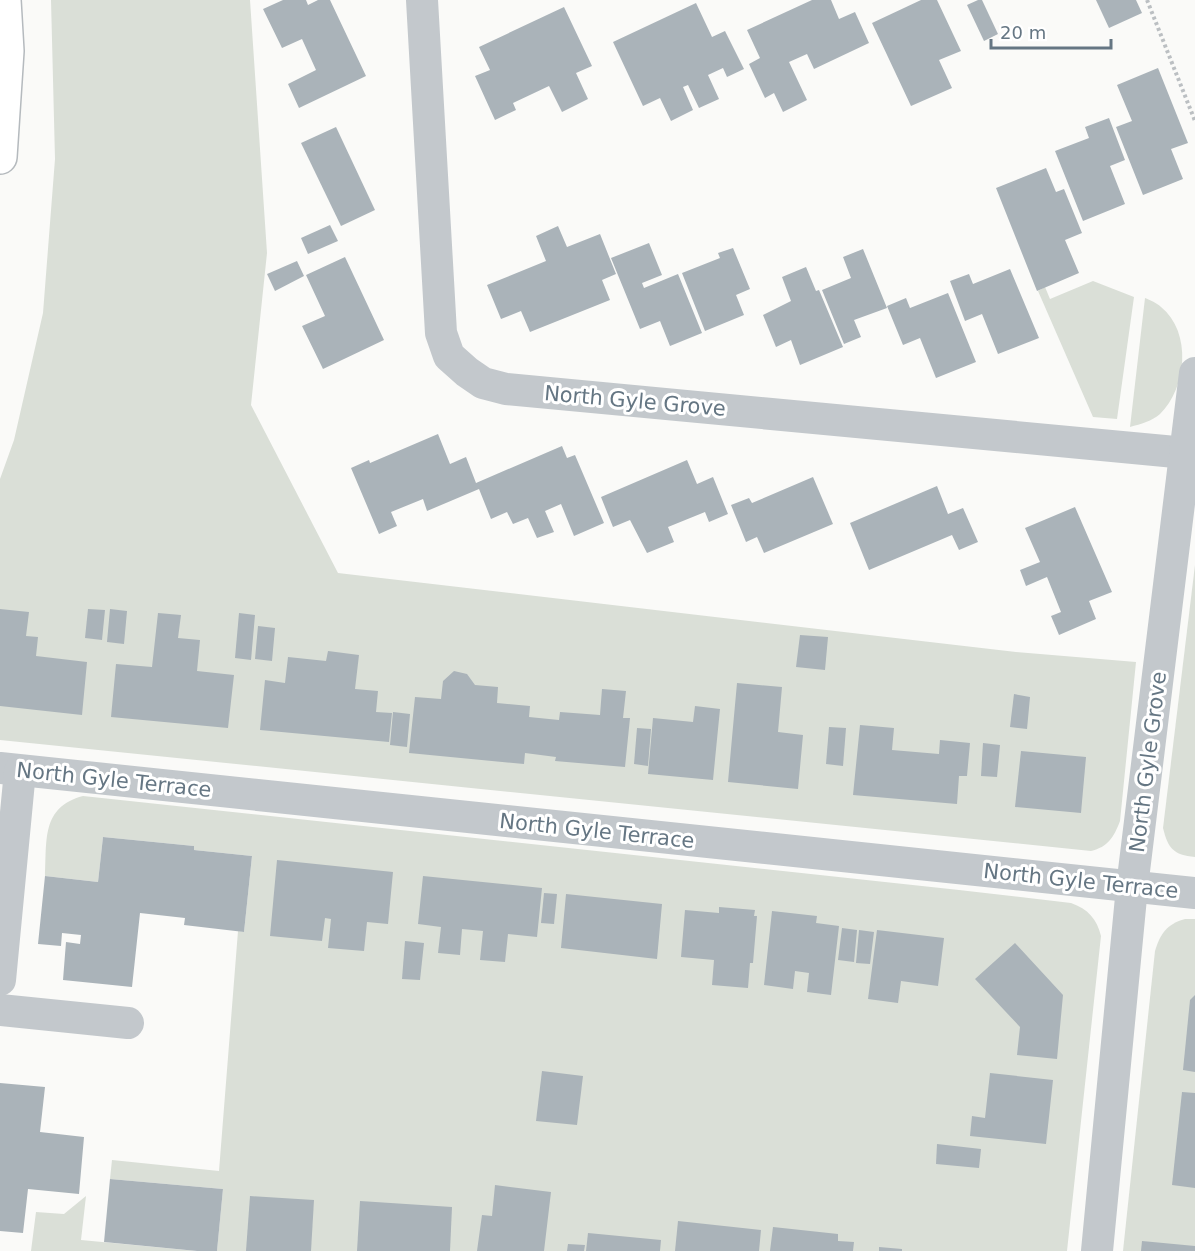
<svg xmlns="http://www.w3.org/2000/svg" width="1195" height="1251" font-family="'DejaVu Sans',sans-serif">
  <rect width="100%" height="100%" fill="#fafaf8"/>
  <g fill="#dadfd7">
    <path d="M 51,0 L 250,0 L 267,253 L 251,405 L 338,573 L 1016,652 L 1136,662 L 1120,821 C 1114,837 1108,847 1091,851 L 0,740 L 0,479 L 14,440 L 43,313 L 55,159 Z"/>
    <path d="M 1093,281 L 1134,297 L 1117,419 L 1093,417 L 1038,291 L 1045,287 L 1050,299 Z"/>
    <path d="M 1145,298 C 1150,300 1157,303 1161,307 C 1192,332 1187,388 1160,414 C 1152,421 1141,424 1130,427 Z"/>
    <path d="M 1195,565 L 1195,857 C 1173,855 1168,848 1163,828 Z"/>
    <path d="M 83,796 L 959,890 L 1071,903 C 1088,909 1097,919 1101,936 L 1067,1251 L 217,1251 L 223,1189 L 110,1179 L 112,1160 L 219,1171 L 238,931 L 244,932 L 252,856 L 194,850 L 194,846 L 103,837 L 98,882 L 45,876 C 47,841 41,807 83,796 Z"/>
    <path d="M 1185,919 L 1195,919 L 1195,1251 L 1123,1251 L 1155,951 C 1160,934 1167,924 1185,919 Z"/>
    <path d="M 86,1196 L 81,1240 L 197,1251 L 31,1251 L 36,1212 L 64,1214 Z"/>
  </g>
  <g fill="#aab3b9">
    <path d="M 283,0 L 306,0 L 308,5 L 318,0 L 330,0 L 366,76 L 299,108 L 288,84 L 316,70 L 302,39 L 282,48 L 263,9 Z"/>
    <path d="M 812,0 L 831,0 L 839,19 L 855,12 L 869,43 L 814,69 L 807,54 L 789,62 L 807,100 L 783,112 L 774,93 L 765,98 L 749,64 L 760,58 L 747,30 Z"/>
    <path d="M 921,0 L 937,0 L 961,51 L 939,60 L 952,88 L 911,106 L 872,23 Z"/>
    <path d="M 978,0 L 982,0 L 998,34 L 984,41 L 967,5 Z"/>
    <path d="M 1096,0 L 1136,0 L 1142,13 L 1109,28 Z"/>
    <path d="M 696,3 L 712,37 L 725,31 L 744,69 L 727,77 L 723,68 L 708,75 L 719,99 L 699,108 L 688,85 L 683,87 L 693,110 L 671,121 L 660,98 L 643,106 L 613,42 Z"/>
    <path d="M 564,7 L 592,66 L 576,73 L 588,99 L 562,112 L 549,86 L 513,103 L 516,110 L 495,120 L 475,76 L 490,70 L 479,47 Z"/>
    <path d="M 1158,68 L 1188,143 L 1171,149 L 1183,179 L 1143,195 L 1116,127 L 1132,121 L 1117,85 Z"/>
    <path d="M 1109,118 L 1125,160 L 1110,166 L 1125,204 L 1083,221 L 1055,151 L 1089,138 L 1085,127 Z"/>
    <path d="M 336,127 L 375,210 L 341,226 L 301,143 Z"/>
    <path d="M 1046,168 L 1056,192 L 1064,189 L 1082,233 L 1065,240 L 1079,273 L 1037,291 L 996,188 Z"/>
    <path d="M 330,225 L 338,241 L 308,254 L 301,238 Z"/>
    <path d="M 558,226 L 567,247 L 600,234 L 616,274 L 602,280 L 610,300 L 530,332 L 521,311 L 501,319 L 487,285 L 546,261 L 536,236 Z"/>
    <path d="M 649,243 L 662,275 L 642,283 L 644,288 L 678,274 L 702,333 L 670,346 L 660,321 L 640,329 L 611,258 Z"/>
    <path d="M 733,248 L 750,289 L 736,295 L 744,315 L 705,331 L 682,273 L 720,258 L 718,253 Z"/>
    <path d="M 863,249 L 887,308 L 854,320 L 861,337 L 844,344 L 822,290 L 851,278 L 843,257 Z"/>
    <path d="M 345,257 L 384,340 L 323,369 L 302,326 L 325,316 L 306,275 Z"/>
    <path d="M 297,261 L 304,276 L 275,291 L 267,274 Z"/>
    <path d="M 806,267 L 816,291 L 819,290 L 843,347 L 800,365 L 791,340 L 776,347 L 763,315 L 791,301 L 782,277 Z"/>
    <path d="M 1010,269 L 1039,338 L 998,354 L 982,314 L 965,321 L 950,281 L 969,274 L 973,284 Z"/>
    <path d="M 948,293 L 976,362 L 936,378 L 920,338 L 903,345 L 887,306 L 906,298 L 910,308 Z"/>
    <path d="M 438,434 L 450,464 L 466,457 L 476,483 L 562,446 L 567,458 L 575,455 L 604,523 L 574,536 L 561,504 L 545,511 L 554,532 L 537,538 L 528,518 L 513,524 L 507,512 L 491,519 L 479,489 L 427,511 L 423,499 L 391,512 L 397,526 L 379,534 L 351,468 L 369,460 L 370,463 Z"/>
    <path d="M 687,460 L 697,484 L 713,477 L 728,514 L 709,522 L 705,512 L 668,527 L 674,542 L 647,553 L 630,520 L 613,527 L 601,497 Z"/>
    <path d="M 813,477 L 833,524 L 764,553 L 757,537 L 746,542 L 731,505 L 749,498 L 752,503 Z"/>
    <path d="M 937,486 L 948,514 L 963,508 L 978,542 L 959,550 L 952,535 L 869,570 L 850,523 Z"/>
    <path d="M 1075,507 L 1112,592 L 1089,601 L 1096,619 L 1059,635 L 1051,616 L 1061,612 L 1047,577 L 1026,586 L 1020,570 L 1040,562 L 1025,528 Z"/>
    <path d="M 0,609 L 29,612 L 26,636 L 38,637 L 36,656 L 87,662 L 82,715 L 0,706 Z"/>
    <path d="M 88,609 L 105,610 L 102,640 L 85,638 Z"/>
    <path d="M 110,609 L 127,611 L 124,644 L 107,642 Z"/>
    <path d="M 158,613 L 181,615 L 178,638 L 200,640 L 197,671 L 234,675 L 228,728 L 111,717 L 116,664 L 152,667 Z"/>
    <path d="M 239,613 L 255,615 L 251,660 L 235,658 Z"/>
    <path d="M 258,626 L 275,628 L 272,661 L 255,659 Z"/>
    <path d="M 800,635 L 828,637 L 825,670 L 796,667 Z"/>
    <path d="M 328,651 L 359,655 L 355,689 L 378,691 L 376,712 L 392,713 L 389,742 L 260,730 L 265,680 L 285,683 L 288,657 L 326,661 Z"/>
    <path d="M 454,671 L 467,674 L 475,685 L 498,687 L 497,703 L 530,706 L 529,717 L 559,720 L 560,712 L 600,715 L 602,689 L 626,691 L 623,718 L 630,718 L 625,767 L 555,761 L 556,757 L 525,753 L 524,764 L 409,753 L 415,697 L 441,699 L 443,681 Z"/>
    <path d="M 737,683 L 782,687 L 778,732 L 803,735 L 798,789 L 728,782 Z"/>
    <path d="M 1014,694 L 1030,697 L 1027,729 L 1010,727 Z"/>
    <path d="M 695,706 L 720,709 L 713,780 L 648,774 L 653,718 L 693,722 Z"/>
    <path d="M 393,712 L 410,714 L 407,747 L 390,745 Z"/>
    <path d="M 860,725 L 894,728 L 892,750 L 939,754 L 940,740 L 970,743 L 967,776 L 959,776 L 957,804 L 853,795 Z"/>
    <path d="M 829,727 L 846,728 L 843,766 L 826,764 Z"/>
    <path d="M 637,728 L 651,729 L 648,766 L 634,764 Z"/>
    <path d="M 983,743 L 1000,745 L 997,777 L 981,776 Z"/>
    <path d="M 1021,751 L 1086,757 L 1081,813 L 1015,807 Z"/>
    <path d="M 103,837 L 194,846 L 194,850 L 252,856 L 244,932 L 184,925 L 185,918 L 140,913 L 132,987 L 63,980 L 66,942 L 80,944 L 81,935 L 62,933 L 61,946 L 38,944 L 45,876 L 98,882 Z"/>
    <path d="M 277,860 L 393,872 L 388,924 L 367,922 L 364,951 L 328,948 L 331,919 L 325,918 L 322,941 L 270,936 Z"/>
    <path d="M 423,876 L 542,888 L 537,937 L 508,934 L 505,962 L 480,960 L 483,931 L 462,929 L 460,955 L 438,953 L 441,927 L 418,924 Z"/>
    <path d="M 544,893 L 557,894 L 554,924 L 541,923 Z"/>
    <path d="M 566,894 L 662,904 L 657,959 L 561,948 Z"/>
    <path d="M 719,907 L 755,910 L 754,916 L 757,916 L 753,963 L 750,963 L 748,988 L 712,985 L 714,960 L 681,957 L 685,910 L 719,913 Z"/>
    <path d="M 772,911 L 817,916 L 816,923 L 839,926 L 831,995 L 807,992 L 809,973 L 795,971 L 793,989 L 764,985 Z"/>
    <path d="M 842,928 L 857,930 L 854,962 L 838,960 Z"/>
    <path d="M 859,930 L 874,932 L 870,964 L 856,963 Z"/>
    <path d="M 877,930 L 944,938 L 938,986 L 901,981 L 898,1003 L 868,999 Z"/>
    <path d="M 405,941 L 424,943 L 420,980 L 402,979 Z"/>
    <path d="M 1015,943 L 1063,995 L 1057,1059 L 1017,1055 L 1020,1027 L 975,979 Z"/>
    <path d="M 1195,995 L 1195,1072 L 1183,1070 L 1190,1000 Z"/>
    <path d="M 542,1071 L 583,1076 L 577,1125 L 536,1121 Z"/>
    <path d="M 990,1073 L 1053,1080 L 1046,1144 L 970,1136 L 972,1116 L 985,1118 Z"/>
    <path d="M 0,1083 L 45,1087 L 40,1132 L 84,1137 L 79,1194 L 28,1189 L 23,1233 L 0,1231 Z"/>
    <path d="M 1182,1092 L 1195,1093 L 1195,1188 L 1172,1185 Z"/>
    <path d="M 937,1144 L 981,1149 L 979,1168 L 936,1164 Z"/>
    <path d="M 110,1179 L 223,1189 L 217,1251 L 197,1251 L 104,1242 Z"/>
    <path d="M 495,1185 L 551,1192 L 544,1251 L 477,1251 L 482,1215 L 492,1216 Z"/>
    <path d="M 250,1196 L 314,1200 L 311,1251 L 246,1251 Z"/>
    <path d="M 360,1201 L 452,1207 L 450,1251 L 357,1251 Z"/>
    <path d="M 678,1221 L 761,1230 L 759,1251 L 675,1251 Z"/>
    <path d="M 773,1227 L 838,1234 L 838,1241 L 854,1242 L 853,1251 L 770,1251 Z"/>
    <path d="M 588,1233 L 661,1240 L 660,1251 L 586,1251 Z"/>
    <path d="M 1142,1241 L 1195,1246 L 1195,1251 L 1141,1251 Z"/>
    <path d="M 568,1244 L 585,1245 L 584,1251 L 567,1251 Z"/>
    <path d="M 879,1247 L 902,1249 L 902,1251 L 879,1251 Z"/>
  </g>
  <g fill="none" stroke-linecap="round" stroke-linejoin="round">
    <g stroke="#b5babe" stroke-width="36">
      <path id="primary" d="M 0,157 L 7,51 L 4,0"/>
    </g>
    <path stroke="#bbbfc2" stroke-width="4" stroke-dasharray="3 3" stroke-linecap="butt" d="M 1147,0 L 1195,121"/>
    <g stroke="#c3c8cc" stroke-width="32">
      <path d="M 422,0 L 441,333 L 449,356 L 467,372 L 483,383 L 506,389 L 1186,453"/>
      <path d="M 0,768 L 1195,893"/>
      <path d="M 0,980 L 20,771"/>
      <path d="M 0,1010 L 128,1023"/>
      <path d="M 1097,1251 L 1132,887 L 1195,373"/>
    </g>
    <use href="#primary" stroke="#fff" stroke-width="33"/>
  </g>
  <g text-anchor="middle" stroke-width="6" stroke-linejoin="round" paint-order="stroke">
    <g font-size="21" fill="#657683" stroke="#fff">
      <text transform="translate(635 401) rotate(5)" y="7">North Gyle Grove</text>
      <text transform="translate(1148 762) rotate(-83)" y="7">North Gyle Grove</text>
      <text transform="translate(114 780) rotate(6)" y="7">North Gyle Terrace</text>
      <text transform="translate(597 831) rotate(6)" y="7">North Gyle Terrace</text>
      <text transform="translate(1081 881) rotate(6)" y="7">North Gyle Terrace</text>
    </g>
  </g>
  <path d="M991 39v9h120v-9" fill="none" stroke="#657683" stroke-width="3"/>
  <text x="1000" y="39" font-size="18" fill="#657683" stroke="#ffffff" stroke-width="4.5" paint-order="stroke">20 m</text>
</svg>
